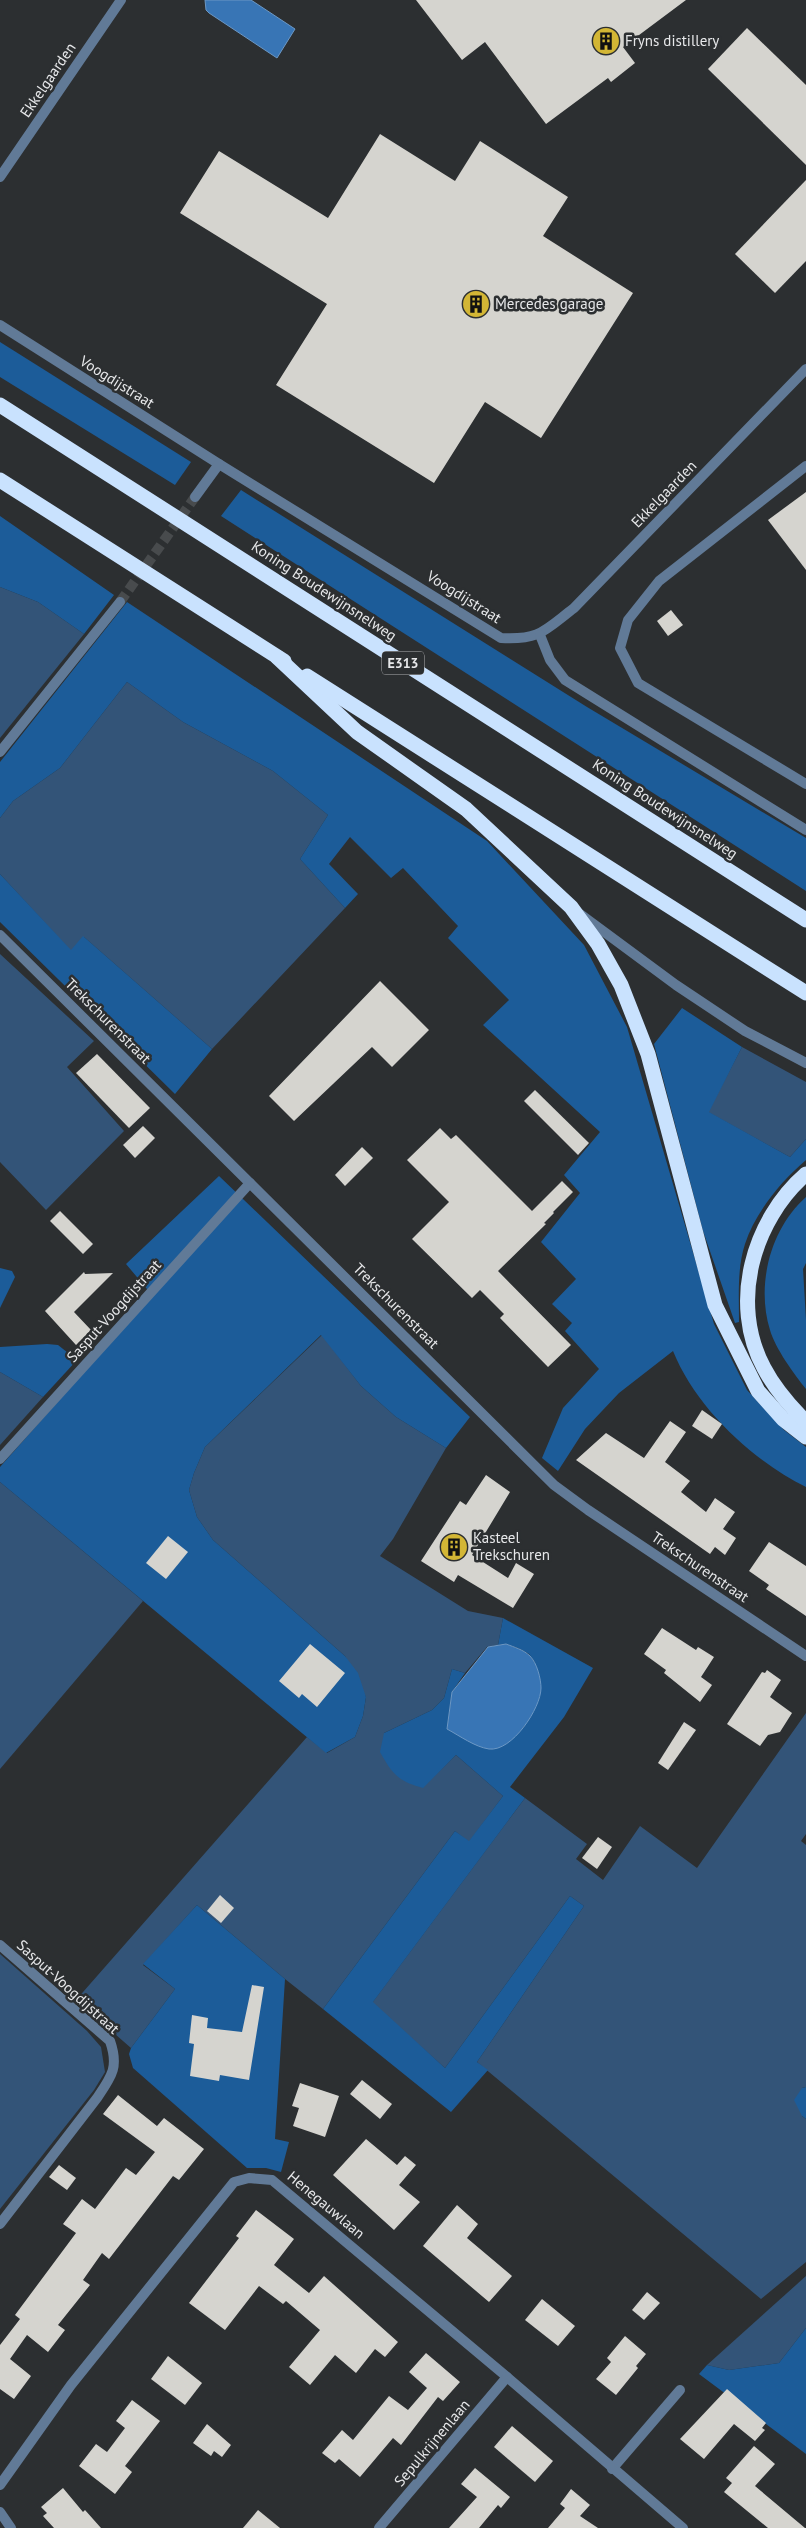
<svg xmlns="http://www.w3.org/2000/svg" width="806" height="2528" font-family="'PT Sans',sans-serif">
  <rect width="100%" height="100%" fill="#2c2f31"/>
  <g fill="#335478">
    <path d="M 0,587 L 38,602 L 84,634 L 0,738 Z"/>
    <path d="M 127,682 L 183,722 L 273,771 L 328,815 L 300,859 L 345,908 L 212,1049 L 84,937 L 71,951 L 0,874 L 0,818 L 13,801 L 60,768 Z"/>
    <path d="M 0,954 L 94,1041 L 67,1067 L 124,1131 L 46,1210 L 0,1162 Z"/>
    <path d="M 742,1047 L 806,1082 L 806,1139 L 790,1157 L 708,1112 Z"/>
    <path d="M 322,1335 L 361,1386 L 396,1417 L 446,1448 L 393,1539 L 380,1556 L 468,1611 L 503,1618 L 498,1645 L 487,1647 L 465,1673 L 452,1669 L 444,1698 L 432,1710 L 384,1733 L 423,1787 L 456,1755 L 503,1796 L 469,1842 L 455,1831 L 323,2009 L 285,1979 L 197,1905 L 143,1965 L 175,1989 L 131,2048 L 76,2000 L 307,1737 L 327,1753 L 355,1737 L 363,1716 L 366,1697 L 345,1656 L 213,1540 L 197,1517 L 189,1490 L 194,1473 L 205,1447 Z"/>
    <path d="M 0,1372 L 43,1397 L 0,1445 Z"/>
    <path d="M 0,1482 L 143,1601 L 0,1769 Z"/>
    <path d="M 806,1713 L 806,1834 L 801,1841 L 806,1845 L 806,2087 L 802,2088 L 802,2116 L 806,2119 L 806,2262 L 761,2299 L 477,2062 L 584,1906 L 570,1896 L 445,2068 L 372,2003 L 525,1798 L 587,1844 L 576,1859 L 603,1880 L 640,1826 L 697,1868 Z"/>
    <path d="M 0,1954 L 87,2031 L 101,2047 L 105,2072 L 94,2090 L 0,2209 Z"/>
    <path d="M 806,2276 L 806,2328 L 779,2363 L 729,2370 L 707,2365 Z"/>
  </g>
  <g fill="#1c5c99">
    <path d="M 0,342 L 191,462 L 175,485 L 0,377 Z"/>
    <path d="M 241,490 L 587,707 L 806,838 L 806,891 L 221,516 Z"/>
    <path d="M 0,516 L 114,595 L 84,634 L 38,602 L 0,587 Z"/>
    <path d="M 127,602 L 487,841 L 584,945 L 627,1027 L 714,1324 L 747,1390 L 784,1430 L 806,1447 L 806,1487 C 752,1460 696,1408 673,1351 L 619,1393 L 585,1429 L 558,1471 L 542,1458 L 563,1408 L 599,1369 L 565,1331 L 572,1323 L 552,1304 L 576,1279 L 541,1242 L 580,1193 L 564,1175 L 600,1132 L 483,1025 L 509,1000 L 448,938 L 458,926 L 403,868 L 391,878 L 350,837 L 329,864 L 358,894 L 345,908 L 300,859 L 328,815 L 273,771 L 183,722 L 127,682 L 60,768 L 13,801 L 0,818 L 0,762 Z"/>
    <path d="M 0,874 L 71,950 L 83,936 L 212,1049 L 175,1094 L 0,922 Z"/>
    <path d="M 682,1008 L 742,1047 L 709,1112 L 790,1157 L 806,1139 L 806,1160 C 781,1181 755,1213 745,1244 C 737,1268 739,1297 739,1322 L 735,1323 L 703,1231 L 654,1044 Z"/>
    <path d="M 219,1176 L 470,1417 L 446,1448 L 396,1417 L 361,1386 L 321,1335 L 205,1447 L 194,1473 L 189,1490 L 197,1517 L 213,1540 L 345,1656 L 358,1673 L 366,1697 L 363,1716 L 355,1737 L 326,1753 L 0,1482 L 0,1467 L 152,1295 L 126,1264 Z"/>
    <path d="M 806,1197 L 806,1263 L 803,1269 L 806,1320 L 806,1389 C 794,1374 775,1348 770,1330 C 756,1285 770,1229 806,1197 Z"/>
    <path d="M 0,1268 L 12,1271 L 15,1277 L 0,1308 Z"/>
    <path d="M 47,1344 L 58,1345 L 77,1360 L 43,1397 L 0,1372 L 0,1347 Z"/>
    <path d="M 503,1618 L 593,1668 L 564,1717 L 510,1787 L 525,1798 L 373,2002 L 445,2068 L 570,1896 L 584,1906 L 477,2062 L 488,2070 L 451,2112 L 323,2009 L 455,1831 L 469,1841 L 503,1796 L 456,1755 L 423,1788 C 398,1781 393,1775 380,1752 L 384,1733 L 432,1710 L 444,1698 L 452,1669 L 465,1673 L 452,1692 L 447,1729 L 490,1749 L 503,1746 L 524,1727 L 539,1677 L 534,1661 L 529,1654 L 518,1648 L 506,1644 L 498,1645 Z"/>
    <path d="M 197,1905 L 285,1979 L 275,2139 L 289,2142 L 281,2172 L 266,2168 L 247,2168 L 133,2068 L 129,2054 L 131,2048 L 175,1989 L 143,1964 Z"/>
    <path d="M 806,2087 L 806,2119 L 802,2116 L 794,2100 L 802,2088 Z"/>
    <path d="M 806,2328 L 806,2454 L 699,2374 L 707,2365 L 729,2370 L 779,2363 Z"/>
  </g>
  <g fill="#3875b5" stroke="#6c98c5">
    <path d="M 205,0 L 251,0 L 295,29 L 277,58 L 209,13 L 206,10 Z"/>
    <path d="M 506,1644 C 514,1647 524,1650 530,1656 C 537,1663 541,1679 541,1688 C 541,1708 512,1752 489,1749 C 475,1747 460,1736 447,1729 L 452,1692 L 488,1647 Z"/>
  </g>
  <g fill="#d5d4cf">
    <path d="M 416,0 L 686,0 L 623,47 L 635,63 L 611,82 L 608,78 L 546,124 L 485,42 L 462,60 Z"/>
    <path d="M 747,28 L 806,85 L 806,165 L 708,69 Z"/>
    <path d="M 380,134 L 455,181 L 480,141 L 568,197 L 543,236 L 633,293 L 541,438 L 485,402 L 434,483 L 276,385 L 327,304 L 180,213 L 219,151 L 328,218 Z"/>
    <path d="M 806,180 L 806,261 L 775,293 L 735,254 Z"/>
    <path d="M 806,492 L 806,570 L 768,520 Z"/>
    <path d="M 671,610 L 683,625 L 668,636 L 657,621 Z"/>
    <path d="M 380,981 L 429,1030 L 392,1067 L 372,1047 L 294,1121 L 269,1096 Z"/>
    <path d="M 97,1054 L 150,1108 L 129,1128 L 76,1073 Z"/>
    <path d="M 535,1090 L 589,1143 L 578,1155 L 524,1101 Z"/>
    <path d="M 143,1126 L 155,1138 L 135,1158 L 123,1145 Z"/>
    <path d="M 440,1128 L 451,1139 L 456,1135 L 532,1211 L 562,1181 L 573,1192 L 553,1212 L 554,1213 L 544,1223 L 546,1224 L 498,1271 L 571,1345 L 548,1367 L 500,1318 L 504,1314 L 480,1290 L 472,1298 L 412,1239 L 449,1202 L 407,1160 Z"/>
    <path d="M 362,1147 L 373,1158 L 345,1186 L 335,1175 Z"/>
    <path d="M 60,1211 L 93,1244 L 83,1254 L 50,1221 Z"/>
    <path d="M 84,1272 L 85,1274 L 113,1273 L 74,1312 L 91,1330 L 76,1345 L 45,1311 Z"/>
    <path d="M 702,1410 L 722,1424 L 712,1439 L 692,1426 Z"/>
    <path d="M 670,1421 L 686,1432 L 665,1462 L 690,1481 L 681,1492 L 706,1512 L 715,1498 L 735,1512 L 723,1529 L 736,1538 L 725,1555 L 715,1547 L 710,1554 L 576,1460 L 606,1433 L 644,1458 Z"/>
    <path d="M 486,1475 L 510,1492 L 472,1555 L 508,1578 L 516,1563 L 534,1574 L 513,1608 L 458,1575 L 454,1582 L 421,1561 L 460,1501 L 466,1505 Z"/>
    <path d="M 168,1536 L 188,1552 L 166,1579 L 146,1563 Z"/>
    <path d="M 769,1542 L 806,1566 L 806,1616 L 766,1589 L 769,1585 L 749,1571 Z"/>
    <path d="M 662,1628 L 696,1650 L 698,1647 L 714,1657 L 701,1677 L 712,1685 L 700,1702 L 664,1673 L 666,1670 L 644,1654 Z"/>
    <path d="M 310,1644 L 345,1673 L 317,1707 L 302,1694 L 299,1698 L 279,1681 Z"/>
    <path d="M 767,1670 L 781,1680 L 770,1697 L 792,1713 L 780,1732 L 768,1735 L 760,1746 L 727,1724 L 762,1672 L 765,1673 Z"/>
    <path d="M 684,1722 L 696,1730 L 668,1770 L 658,1763 Z"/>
    <path d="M 598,1837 L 612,1847 L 597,1869 L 582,1858 Z"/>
    <path d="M 220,1895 L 234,1908 L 221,1923 L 207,1911 Z"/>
    <path d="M 252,1985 L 264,1987 L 249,2080 L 220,2075 L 219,2081 L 190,2076 L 194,2044 L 189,2043 L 192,2015 L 208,2018 L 207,2028 L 242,2032 Z"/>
    <path d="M 362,2080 L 392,2104 L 380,2119 L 350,2094 Z"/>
    <path d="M 300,2083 L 339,2096 L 325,2137 L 293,2126 L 299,2108 L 292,2106 Z"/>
    <path d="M 118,2095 L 157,2126 L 164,2118 L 204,2149 L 179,2180 L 173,2176 L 109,2259 L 102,2253 L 83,2280 L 90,2285 L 58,2325 L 65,2330 L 48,2352 L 27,2335 L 10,2359 L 31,2376 L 14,2399 L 0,2389 L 0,2345 L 20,2319 L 15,2315 L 76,2233 L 63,2224 L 82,2199 L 95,2209 L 126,2168 L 136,2175 L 155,2152 L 103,2114 Z"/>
    <path d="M 366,2139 L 397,2165 L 405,2156 L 416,2165 L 399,2185 L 420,2202 L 394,2230 L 333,2175 Z"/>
    <path d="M 59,2165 L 76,2178 L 67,2190 L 49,2177 Z"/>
    <path d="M 457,2205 L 478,2224 L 467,2238 L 512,2276 L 489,2302 L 423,2246 Z"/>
    <path d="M 256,2210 L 294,2239 L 274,2265 L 309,2293 L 324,2276 L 398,2342 L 385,2357 L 375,2349 L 356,2373 L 335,2355 L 310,2385 L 289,2367 L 320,2330 L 286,2301 L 283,2304 L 259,2286 L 225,2330 L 189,2303 L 239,2238 L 236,2236 Z"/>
    <path d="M 647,2292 L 660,2303 L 644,2320 L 632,2310 Z"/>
    <path d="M 542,2299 L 575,2326 L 558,2346 L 525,2320 Z"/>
    <path d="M 625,2336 L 646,2354 L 636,2366 L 638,2368 L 616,2395 L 596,2379 L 611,2362 L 607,2358 Z"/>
    <path d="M 426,2353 L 460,2382 L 443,2401 L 438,2397 L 401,2445 L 393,2438 L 360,2477 L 339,2459 L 335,2463 L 322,2453 L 342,2430 L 353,2440 L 389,2396 L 408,2410 L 427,2388 L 409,2372 Z"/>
    <path d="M 168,2356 L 202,2383 L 185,2405 L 151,2379 Z"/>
    <path d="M 727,2389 L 766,2423 L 762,2428 L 765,2430 L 755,2441 L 734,2424 L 704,2459 L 680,2439 Z"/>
    <path d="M 132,2400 L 160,2421 L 125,2466 L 132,2472 L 115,2494 L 79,2466 L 96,2444 L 107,2452 L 125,2428 L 116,2421 Z"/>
    <path d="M 207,2424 L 231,2445 L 222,2457 L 214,2451 L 211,2456 L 193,2443 Z"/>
    <path d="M 512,2426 L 553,2461 L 535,2482 L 494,2447 Z"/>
    <path d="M 754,2446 L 775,2464 L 755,2486 L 805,2528 L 768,2528 L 724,2492 L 732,2483 L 726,2478 Z"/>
    <path d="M 475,2468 L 510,2497 L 501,2508 L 498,2505 L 479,2528 L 449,2528 L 477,2497 L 461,2484 Z"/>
    <path d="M 63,2488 L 83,2512 L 85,2510 L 101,2528 L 54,2528 L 43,2516 L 47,2513 L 41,2507 Z"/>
    <path d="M 571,2489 L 590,2505 L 580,2516 L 598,2528 L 548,2528 L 565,2508 L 560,2504 Z"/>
    <path d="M 258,2510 L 280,2528 L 243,2528 Z"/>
  </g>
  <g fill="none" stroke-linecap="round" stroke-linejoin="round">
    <path stroke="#484b4d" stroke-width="10" stroke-dasharray="10 5" stroke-linecap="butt" d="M 120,602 L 195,497"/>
    <g stroke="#617a97" stroke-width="10">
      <path d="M 806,466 L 659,581 L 628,620 L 620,648 L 638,683 L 806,784"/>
      <path d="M 580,914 L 676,985 L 745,1031 L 806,1063"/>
    </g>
    <g stroke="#617a97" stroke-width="10">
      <path d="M 0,177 L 121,0"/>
      <path d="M 0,325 L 219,464 L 501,638 C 540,640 544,631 574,608 L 806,369"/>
      <path d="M 195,497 L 219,464"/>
      <path d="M 540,635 L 550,660 L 565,680 L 806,830"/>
      <path d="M 0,752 L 120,602"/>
      <path d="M 0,935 L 554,1485 L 588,1510 L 806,1656"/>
      <path d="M 0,1459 L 250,1183"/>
      <path d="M 0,1945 L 110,2041 C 119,2067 112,2076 97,2098 L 0,2224"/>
      <path d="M 612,2469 L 680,2390"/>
      <path d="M 0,2485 L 71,2385 L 234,2182 L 249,2178 L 272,2180 L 507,2377 L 683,2528"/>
      <path d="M 0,2512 L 11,2528"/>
      <path d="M 379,2528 L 507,2377"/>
    </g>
    <g stroke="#c9e2fe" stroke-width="15">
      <path d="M 0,405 L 806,920"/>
      <path d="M 0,480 L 284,661"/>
      <path d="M 277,657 L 357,732 L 466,809 L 571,907 L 598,944 L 621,985 L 648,1054 L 715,1305 L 758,1391 L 783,1419 L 806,1437"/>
      <path d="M 307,676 L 806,993"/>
      <path d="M 806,1174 C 753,1220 729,1303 764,1368 C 775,1389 790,1406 806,1422"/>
    </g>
  </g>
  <defs>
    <g id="building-disc" transform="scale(1.4375)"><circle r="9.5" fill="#d3b635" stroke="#2c2f31"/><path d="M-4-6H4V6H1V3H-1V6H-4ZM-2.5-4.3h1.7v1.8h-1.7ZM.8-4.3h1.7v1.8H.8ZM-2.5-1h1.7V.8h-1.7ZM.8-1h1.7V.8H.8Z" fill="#111"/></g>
  </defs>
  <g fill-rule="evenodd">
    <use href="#building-disc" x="606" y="41"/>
    <use href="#building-disc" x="476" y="304"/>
    <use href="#building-disc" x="454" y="1547"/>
  </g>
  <g text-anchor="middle" stroke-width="5" stroke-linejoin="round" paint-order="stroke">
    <rect fill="#2c2f31" stroke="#afb0b2" stroke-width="1" x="382" y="651.5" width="42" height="23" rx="4"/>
    <g font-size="14" font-weight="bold" fill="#e7e8ea">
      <text x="403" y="668">E313</text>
    </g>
    <g font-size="15" fill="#e7e8ea" stroke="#2c2f31" text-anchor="start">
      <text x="625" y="46">Fryns distillery</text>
      <text x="495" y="309">Mercedes garage</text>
      <text x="473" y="1543">Kasteel<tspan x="473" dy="17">Trekschuren</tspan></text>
    </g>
    <g font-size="15" fill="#e7e8ea" stroke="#2c2f31">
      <text transform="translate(48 80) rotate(-56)" y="5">Ekkelgaarden</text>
      <text transform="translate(117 382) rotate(32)" y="5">Voogdijstraat</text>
      <text transform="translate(664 494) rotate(-46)" y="5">Ekkelgaarden</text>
      <text transform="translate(324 591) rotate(33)" y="5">Koning Boudewijnsnelweg</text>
      <text transform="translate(464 597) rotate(32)" y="5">Voogdijstraat</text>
      <text transform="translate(665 809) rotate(33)" y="5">Koning Boudewijnsnelweg</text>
      <text transform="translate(108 1021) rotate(45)" y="5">Trekschurenstraat</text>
      <text transform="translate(396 1306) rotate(45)" y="5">Trekschurenstraat</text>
      <text transform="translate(114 1311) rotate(-48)" y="5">Sasput-Voogdijstraat</text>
      <text transform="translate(700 1567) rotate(34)" y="5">Trekschurenstraat</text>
      <text transform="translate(68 1987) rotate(42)" y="5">Sasput-Voogdijstraat</text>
      <text transform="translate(326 2205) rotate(40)" y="5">Henegauwlaan</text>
      <text transform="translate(432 2443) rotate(-50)" y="5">Sepulkrijnenlaan</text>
    </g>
  </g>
</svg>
